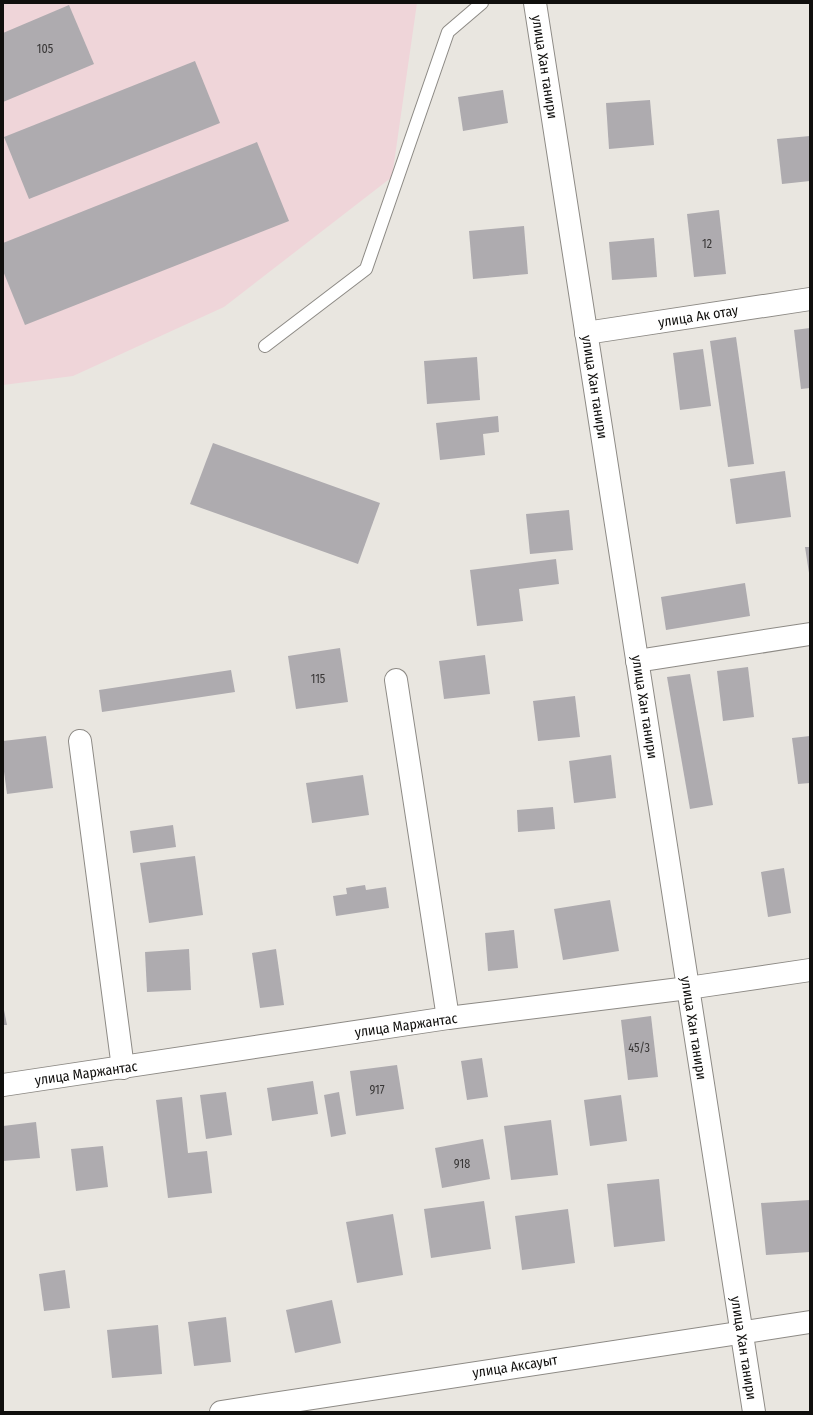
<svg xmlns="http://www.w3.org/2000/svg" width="813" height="1415" font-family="'Fira Sans Condensed',sans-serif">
  <rect width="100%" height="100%" fill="#e9e6e0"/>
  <path fill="#efd5d9" d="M 3,3 L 417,3 L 392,177 L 224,307 L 73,376 L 3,385 Z"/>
  <g fill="#aeabaf">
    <path d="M 69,5 L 94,64 L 3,102 L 3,33 Z"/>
    <path d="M 195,61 L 220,123 L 29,199 L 4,137 Z"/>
    <path d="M 503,90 L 508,123 L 463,131 L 458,97 Z"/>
    <path d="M 650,100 L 654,145 L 609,149 L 606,103 Z"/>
    <path d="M 810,136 L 810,181 L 782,184 L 777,139 Z"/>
    <path d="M 257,142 L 289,221 L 25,325 L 3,271 L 3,243 Z"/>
    <path d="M 719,210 L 726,274 L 694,277 L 687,214 Z"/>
    <path d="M 524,226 L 528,274 L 473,279 L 469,231 Z"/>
    <path d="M 654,238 L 657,277 L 612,280 L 609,242 Z"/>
    <path d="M 810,328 L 810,388 L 801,389 L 794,330 Z"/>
    <path d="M 736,337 L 754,464 L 728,467 L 710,341 Z"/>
    <path d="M 703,349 L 711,406 L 680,410 L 673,353 Z"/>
    <path d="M 477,357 L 480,400 L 427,404 L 424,361 Z"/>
    <path d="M 498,416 L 499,432 L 483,434 L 485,455 L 440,460 L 436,423 Z"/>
    <path d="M 213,443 L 380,503 L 358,564 L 190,504 Z"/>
    <path d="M 785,471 L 791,517 L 736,524 L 730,479 Z"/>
    <path d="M 569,510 L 573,550 L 530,554 L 526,514 Z"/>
    <path d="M 805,547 L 810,547 L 810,573 L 809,573 Z"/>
    <path d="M 556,559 L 559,584 L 519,589 L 523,621 L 477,626 L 470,570 Z"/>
    <path d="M 745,583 L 750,616 L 666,630 L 661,597 Z"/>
    <path d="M 340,648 L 348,702 L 296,709 L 288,656 Z"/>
    <path d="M 485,655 L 490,694 L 444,699 L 439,661 Z"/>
    <path d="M 748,667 L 754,717 L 723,721 L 717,671 Z"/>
    <path d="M 231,670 L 235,692 L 102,712 L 99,690 Z"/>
    <path d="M 690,674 L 713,805 L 690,809 L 667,677 Z"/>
    <path d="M 575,696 L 580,737 L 538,741 L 533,701 Z"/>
    <path d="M 46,736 L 53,788 L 7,794 L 3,764 L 3,741 Z"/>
    <path d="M 810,736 L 810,783 L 798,784 L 792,738 Z"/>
    <path d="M 611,755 L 616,798 L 574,803 L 569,761 Z"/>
    <path d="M 363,775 L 369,815 L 312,823 L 306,783 Z"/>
    <path d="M 553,807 L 555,829 L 518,832 L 517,810 Z"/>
    <path d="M 173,825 L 176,847 L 133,853 L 130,831 Z"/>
    <path d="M 195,856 L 203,915 L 149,923 L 140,863 Z"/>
    <path d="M 784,868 L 791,913 L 768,917 L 761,872 Z"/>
    <path d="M 365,885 L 366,890 L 386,887 L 389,908 L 336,916 L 333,896 L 347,894 L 346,888 Z"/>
    <path d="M 610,900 L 619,951 L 563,960 L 554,909 Z"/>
    <path d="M 514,930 L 518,968 L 488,971 L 485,933 Z"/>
    <path d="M 189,949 L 191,990 L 147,992 L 145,952 Z"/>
    <path d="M 276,949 L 284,1005 L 260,1008 L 252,953 Z"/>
    <path d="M 3,1005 L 7,1025 L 3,1025 Z"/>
    <path d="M 651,1016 L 658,1077 L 628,1080 L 621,1020 Z"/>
    <path d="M 482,1058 L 488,1097 L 467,1100 L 461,1061 Z"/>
    <path d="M 397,1065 L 404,1109 L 356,1116 L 350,1071 Z"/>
    <path d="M 313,1081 L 318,1114 L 272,1121 L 267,1088 Z"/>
    <path d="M 226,1092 L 232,1135 L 206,1139 L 200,1095 Z"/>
    <path d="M 339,1092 L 346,1134 L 331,1137 L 324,1095 Z"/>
    <path d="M 621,1095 L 627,1141 L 590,1146 L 584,1100 Z"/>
    <path d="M 182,1097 L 188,1153 L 207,1151 L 212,1193 L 168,1198 L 156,1100 Z"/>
    <path d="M 551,1120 L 558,1175 L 511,1180 L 504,1126 Z"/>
    <path d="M 36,1122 L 40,1158 L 3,1161 L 3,1126 Z"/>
    <path d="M 483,1139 L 490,1179 L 442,1188 L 435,1148 Z"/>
    <path d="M 103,1146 L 108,1187 L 76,1191 L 71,1149 Z"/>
    <path d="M 659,1179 L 665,1241 L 614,1247 L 607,1184 Z"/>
    <path d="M 810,1200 L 810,1252 L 766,1255 L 761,1203 Z"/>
    <path d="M 484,1201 L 491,1249 L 431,1258 L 424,1209 Z"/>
    <path d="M 568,1209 L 575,1263 L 522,1270 L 515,1216 Z"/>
    <path d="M 393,1214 L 403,1275 L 357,1283 L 346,1222 Z"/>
    <path d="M 65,1270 L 70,1308 L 44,1311 L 39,1274 Z"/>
    <path d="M 332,1300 L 341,1343 L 295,1353 L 286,1310 Z"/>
    <path d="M 226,1317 L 231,1362 L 194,1366 L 188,1322 Z"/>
    <path d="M 158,1325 L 162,1374 L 112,1378 L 107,1330 Z"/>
  </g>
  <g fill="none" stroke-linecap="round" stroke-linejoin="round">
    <g stroke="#8d8a85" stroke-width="14">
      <path id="lane" d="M 265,346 L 366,269 L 448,32 L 482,3"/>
    </g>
    <g stroke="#8d8a85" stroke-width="24">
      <g id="street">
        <path d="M 535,3 L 754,1412"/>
        <path d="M 586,333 L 810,299"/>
        <path d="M 637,661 L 810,634"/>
        <path d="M 396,680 L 448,1018"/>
        <path d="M 80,741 L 123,1068"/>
        <path d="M 3,1085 L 448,1018 L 688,988 L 810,970"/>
        <path d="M 221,1412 L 810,1322"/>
      </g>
    </g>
    <use href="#lane" stroke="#fff" stroke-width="12"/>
    <use href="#street" stroke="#fff" stroke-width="22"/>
  </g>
  <g text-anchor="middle" stroke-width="3.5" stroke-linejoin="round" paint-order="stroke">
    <g font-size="12" fill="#383636">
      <text x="45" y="53">105</text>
      <text x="707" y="248">12</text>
      <text x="318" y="683">115</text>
      <text x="639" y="1052">45/3</text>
      <text x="377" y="1094">917</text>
      <text x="462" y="1168">918</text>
    </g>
    <g font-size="14" fill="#100f0d" stroke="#fff">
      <text transform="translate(545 67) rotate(81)" y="5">улица Хан танири</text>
      <text transform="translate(698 316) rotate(-9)" y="5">улица Ак отау</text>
      <text transform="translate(595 387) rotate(81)" y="5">улица Хан танири</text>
      <text transform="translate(645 707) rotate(81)" y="5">улица Хан танири</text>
      <text transform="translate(406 1025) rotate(-8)" y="5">улица Маржантас</text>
      <text transform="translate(694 1028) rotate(81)" y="5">улица Хан танири</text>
      <text transform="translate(86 1073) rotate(-8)" y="5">улица Маржантас</text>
      <text transform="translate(744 1348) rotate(81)" y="5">улица Хан танири</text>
      <text transform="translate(515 1366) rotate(-9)" y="5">улица Аксауыт</text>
    </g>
  </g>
  <rect width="813" height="1415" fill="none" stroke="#100f0d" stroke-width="8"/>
</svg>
